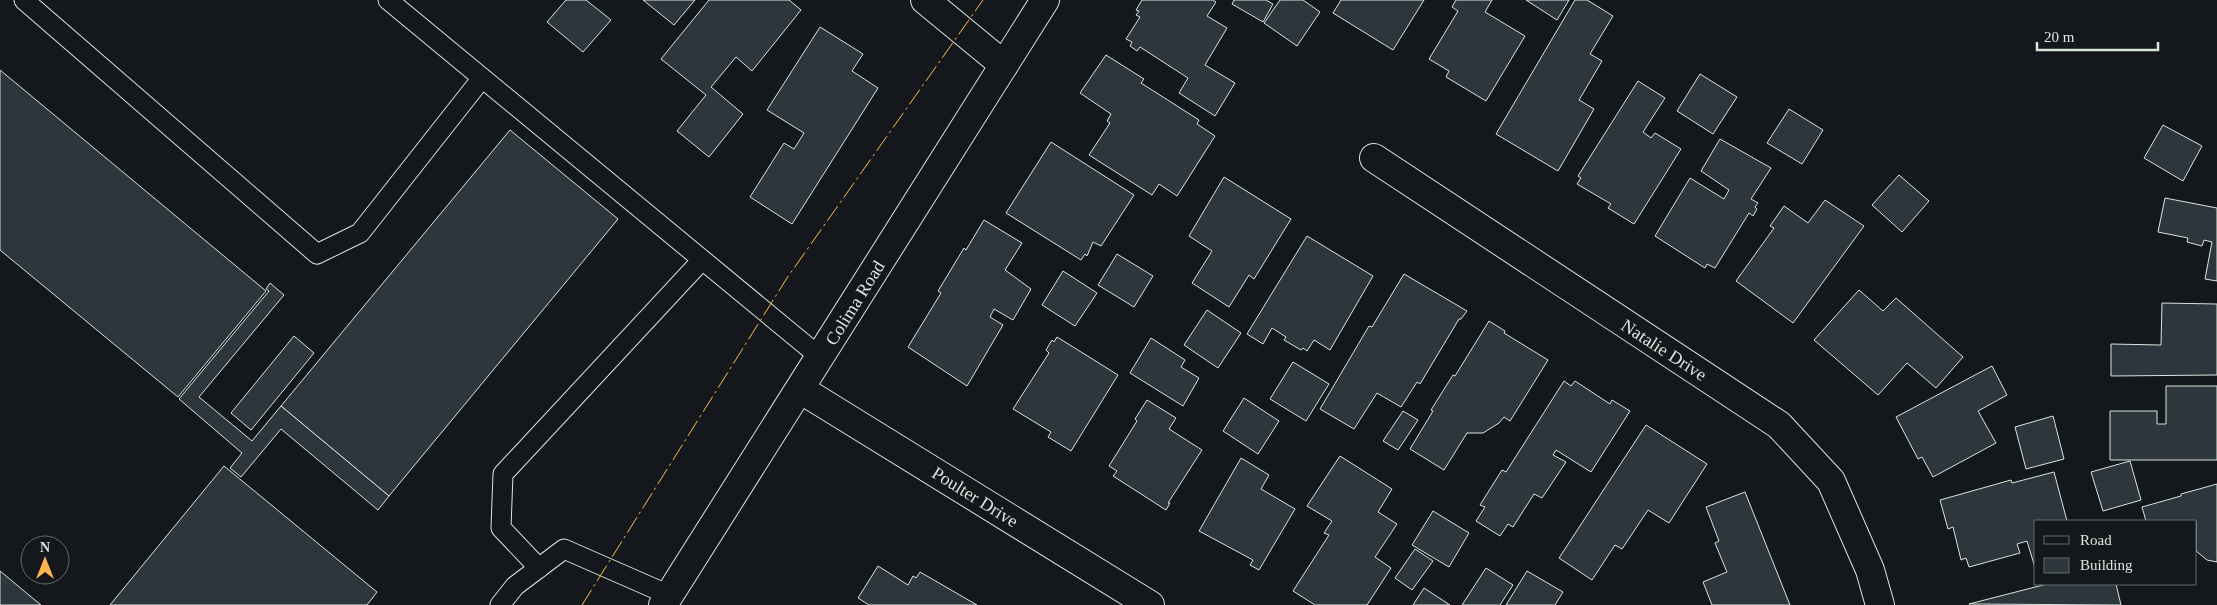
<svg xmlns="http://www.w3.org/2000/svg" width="2217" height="605" font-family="Georgia,serif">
  <rect width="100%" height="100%" fill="#14181c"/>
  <g fill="#2c363c" stroke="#d8e6dc">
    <path d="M 566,0 L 586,0 L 611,20 L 583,52 L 547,22 Z"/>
    <path d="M 643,0 L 695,0 L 674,25 Z"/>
    <path d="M 709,0 L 789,0 L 801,10 L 752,71 L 736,57 L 711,87 L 743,114 L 709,157 L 677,131 L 706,95 L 661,59 Z"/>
    <path d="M 1142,0 L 1213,0 L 1216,2 L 1207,16 L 1227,28 L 1205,65 L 1235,83 L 1215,116 L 1179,93 L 1188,78 L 1140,47 L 1137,51 L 1130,46 L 1132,42 L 1126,39 L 1140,17 L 1136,15 L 1139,11 L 1136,10 Z"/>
    <path d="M 1234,0 L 1266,0 L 1273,4 L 1263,22 L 1232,4 Z"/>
    <path d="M 1280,0 L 1303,0 L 1320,12 L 1297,46 L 1264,23 Z"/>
    <path d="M 1341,0 L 1424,0 L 1393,50 L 1333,13 Z"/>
    <path d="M 1456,0 L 1492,0 L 1485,12 L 1525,36 L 1486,101 L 1446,77 L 1449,71 L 1429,59 L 1458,11 L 1452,7 Z"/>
    <path d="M 1526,0 L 1569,0 L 1557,20 Z"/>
    <path d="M 1575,0 L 1587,0 L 1613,16 L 1590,54 L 1602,61 L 1579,100 L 1594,109 L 1558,171 L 1496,134 Z"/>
    <path d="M 820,27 L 863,54 L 852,71 L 878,88 L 792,224 L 750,197 L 784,143 L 794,149 L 804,133 L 767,110 Z"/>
    <path d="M 1106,55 L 1144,79 L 1141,83 L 1199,120 L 1197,124 L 1215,136 L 1177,196 L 1159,184 L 1152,195 L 1089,155 L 1110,123 L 1107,121 L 1111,114 L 1080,93 Z"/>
    <path d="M 0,70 L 266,291 L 178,397 L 0,250 Z"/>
    <path d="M 1700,74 L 1737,97 L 1713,134 L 1677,111 Z"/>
    <path d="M 1638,81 L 1665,98 L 1643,132 L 1651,138 L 1655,133 L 1681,149 L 1634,224 L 1608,208 L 1611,204 L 1577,184 L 1581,178 L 1578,176 Z"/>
    <path d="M 1789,109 L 1823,130 L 1802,164 L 1767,143 Z"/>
    <path d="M 2163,125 L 2202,146 L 2183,181 L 2144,158 Z"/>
    <path d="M 510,130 L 618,219 L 389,496 L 281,406 Z"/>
    <path d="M 1720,139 L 1771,168 L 1751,199 L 1758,203 L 1755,207 L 1757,209 L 1753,216 L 1749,213 L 1715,268 L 1707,264 L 1705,268 L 1655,236 L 1690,178 L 1724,199 L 1729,190 L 1701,171 Z"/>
    <path d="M 1051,142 L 1134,195 L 1101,246 L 1093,242 L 1087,256 L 1085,254 L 1081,260 L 1006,213 Z"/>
    <path d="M 1899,175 L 1929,201 L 1902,232 L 1872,205 Z"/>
    <path d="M 1224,177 L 1291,219 L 1254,279 L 1249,275 L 1229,307 L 1192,283 L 1212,251 L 1189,236 Z"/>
    <path d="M 2165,198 L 2217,208 L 2217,281 L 2205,279 L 2212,242 L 2204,240 L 2202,246 L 2187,242 L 2188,238 L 2158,232 Z"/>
    <path d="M 1825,200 L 1864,226 L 1793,323 L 1736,281 L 1774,228 L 1770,226 L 1784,206 L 1808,223 Z"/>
    <path d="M 984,220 L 1022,243 L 1005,270 L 1031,289 L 1013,320 L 994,309 L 990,317 L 1003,325 L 967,386 L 908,347 L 941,293 L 938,291 L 964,248 L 966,250 Z"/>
    <path d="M 1307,236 L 1373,276 L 1330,350 L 1314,340 L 1307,351 L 1303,348 L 1301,350 L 1284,340 L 1286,337 L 1272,328 L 1263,344 L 1247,334 Z"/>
    <path d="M 1117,254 L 1153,276 L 1134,307 L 1098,285 Z"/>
    <path d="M 1063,271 L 1097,293 L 1075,326 L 1042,305 Z"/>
    <path d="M 1404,274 L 1467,311 L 1461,319 L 1459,319 L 1420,384 L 1417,382 L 1401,407 L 1377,393 L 1354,429 L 1320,409 L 1369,326 L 1372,327 Z"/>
    <path d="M 270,283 L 284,295 L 199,397 L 252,441 L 281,406 L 389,496 L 378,510 L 281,429 L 241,477 L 230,468 L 242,453 L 179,399 L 269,291 L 266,289 Z"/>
    <path d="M 1859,290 L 1883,311 L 1896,298 L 1963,357 L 1936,388 L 1907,363 L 1878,395 L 1814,340 Z"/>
    <path d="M 2162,303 L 2217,304 L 2217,375 L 2111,376 L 2111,344 L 2161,345 Z"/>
    <path d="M 1207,310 L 1241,333 L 1218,368 L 1184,345 Z"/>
    <path d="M 1489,321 L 1505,331 L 1504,333 L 1548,360 L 1510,421 L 1504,417 L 1499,423 L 1483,433 L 1467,433 L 1444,470 L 1410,449 L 1433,411 L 1431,410 L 1453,375 L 1455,376 Z"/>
    <path d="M 294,336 L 314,353 L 251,430 L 231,413 Z"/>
    <path d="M 1057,337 L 1118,375 L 1071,451 L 1048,437 L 1051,432 L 1013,409 L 1049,353 L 1046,350 L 1052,340 L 1054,342 Z"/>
    <path d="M 1151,338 L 1185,360 L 1181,367 L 1199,378 L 1183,406 L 1130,373 Z"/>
    <path d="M 1293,362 L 1329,384 L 1306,421 L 1270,399 Z"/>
    <path d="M 1992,366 L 2007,395 L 1978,411 L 1996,443 L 1933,477 L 1922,457 L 1918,459 L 1896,417 Z"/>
    <path d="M 1564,381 L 1571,386 L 1575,381 L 1610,404 L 1612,400 L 1630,411 L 1591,472 L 1556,450 L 1553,455 L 1566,462 L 1542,498 L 1534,494 L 1513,527 L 1508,524 L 1500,536 L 1476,521 L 1485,507 L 1480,505 L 1502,470 L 1506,472 Z"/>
    <path d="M 2166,386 L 2217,386 L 2217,460 L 2110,460 L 2110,411 L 2157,411 L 2157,424 L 2166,424 Z"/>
    <path d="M 1244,398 L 1279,421 L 1258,454 L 1223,431 Z"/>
    <path d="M 1147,400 L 1176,418 L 1169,429 L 1202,450 L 1168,503 L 1170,503 L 1166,510 L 1113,476 L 1117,471 L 1109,466 L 1137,421 L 1135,419 Z"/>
    <path d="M 1403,411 L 1418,420 L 1398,450 L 1383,441 Z"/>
    <path d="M 2053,416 L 2064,459 L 2026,469 L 2015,427 Z"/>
    <path d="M 1646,425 L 1707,464 L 1669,523 L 1648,510 L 1622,549 L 1615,545 L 1592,580 L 1559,558 Z"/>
    <path d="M 1340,456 L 1392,489 L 1378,512 L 1397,524 L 1375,557 L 1391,568 L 1367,605 L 1315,605 L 1293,591 L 1329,535 L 1324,533 L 1332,521 L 1307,506 Z"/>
    <path d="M 1241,458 L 1269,475 L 1261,489 L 1295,509 L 1259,570 L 1250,565 L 1253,560 L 1199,531 Z"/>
    <path d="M 2130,461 L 2141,500 L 2103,511 L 2091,472 Z"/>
    <path d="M 224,466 L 377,592 L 367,605 L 110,605 Z"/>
    <path d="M 2054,472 L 2067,521 L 2036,521 L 2036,571 L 2027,541 L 2017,544 L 2020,553 L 1969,567 L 1966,558 L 1961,560 L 1953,527 L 1948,529 L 1940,500 L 2011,480 L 2012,483 Z"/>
    <path d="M 2217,484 L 2217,562 L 2207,560 L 2196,551 L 2196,521 L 2146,521 L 2142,507 L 2181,496 L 2181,494 Z"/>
    <path d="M 1745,492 L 1790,605 L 1712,605 L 1703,582 L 1727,572 L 1715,543 L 1719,541 L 1706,507 Z"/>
    <path d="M 1433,511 L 1469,533 L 1449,567 L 1412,545 Z"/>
    <path d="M 1415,549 L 1433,561 L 1412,590 L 1395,578 Z"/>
    <path d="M 878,566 L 908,585 L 913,576 L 916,578 L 920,572 L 977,605 L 869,605 L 858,598 Z"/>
    <path d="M 1486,568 L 1513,585 L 1500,605 L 1462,605 Z"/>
    <path d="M 0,571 L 41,605 L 0,605 Z"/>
    <path d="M 1527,571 L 1563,592 L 1555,605 L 1506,605 Z"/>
    <path d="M 2047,584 L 2116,584 L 2121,605 L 1969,604 Z"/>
    <path d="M 1424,588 L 1450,605 L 1413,605 Z"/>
  </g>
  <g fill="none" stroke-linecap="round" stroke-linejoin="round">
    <g stroke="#d8e6dc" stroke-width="21">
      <g id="service">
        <path d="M 24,0 L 317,254 L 360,233 L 482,78"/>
        <path d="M 388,0 L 820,357"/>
        <path d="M 539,568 L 501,528 L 503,474 L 702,260"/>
        <path d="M 500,605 L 515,586 L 564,549 L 669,595"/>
      </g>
    </g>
    <g stroke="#d8e6dc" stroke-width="30">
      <g id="minor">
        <path d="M 925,0 L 1004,65"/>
        <path d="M 1374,158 L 1779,425 L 1831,481 L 1870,570 L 1880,605"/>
        <path d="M 800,389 L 1150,605"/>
      </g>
    </g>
    <g stroke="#d8e6dc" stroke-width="30">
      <path id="secondary" d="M 663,605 L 1045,0"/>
    </g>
    <use href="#service" stroke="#14181c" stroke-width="19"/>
    <use href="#minor" stroke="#14181c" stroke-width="28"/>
    <use href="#secondary" stroke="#14181c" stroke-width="28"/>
    <path stroke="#ffb74d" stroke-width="1" stroke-dasharray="18 4 2.5 4" stroke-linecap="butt" d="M 582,605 L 787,278 L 983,0"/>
  </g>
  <g text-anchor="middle" stroke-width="4" stroke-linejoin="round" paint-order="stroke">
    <g font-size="18" fill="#d8e6dc" stroke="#14181c">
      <text transform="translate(855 303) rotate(-58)" y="6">Colima Road</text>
      <text transform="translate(1664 350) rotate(33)" y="6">Natalie Drive</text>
      <text transform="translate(975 497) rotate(32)" y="6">Poulter Drive</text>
    </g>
  </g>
  <rect x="2034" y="520" width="162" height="65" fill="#14181c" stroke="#626a69"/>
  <rect x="2044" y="536" width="25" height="8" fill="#14181c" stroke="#626a69"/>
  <text x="2080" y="545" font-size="15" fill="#d8e6dc">Road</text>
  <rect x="2044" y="558" width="25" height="15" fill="#2c363c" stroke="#626a69"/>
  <text x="2080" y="570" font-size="15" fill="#d8e6dc">Building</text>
  <g transform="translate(45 560)"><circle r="24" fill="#14181c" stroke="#626a69"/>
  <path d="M0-4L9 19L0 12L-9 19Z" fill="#ffb74d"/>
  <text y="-8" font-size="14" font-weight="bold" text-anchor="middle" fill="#d8e6dc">N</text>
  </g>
  <path d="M2037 42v8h121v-8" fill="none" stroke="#d8e6dc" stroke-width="2.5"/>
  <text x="2044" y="42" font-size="15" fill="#d8e6dc" stroke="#14181c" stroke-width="4" paint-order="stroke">20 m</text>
</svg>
